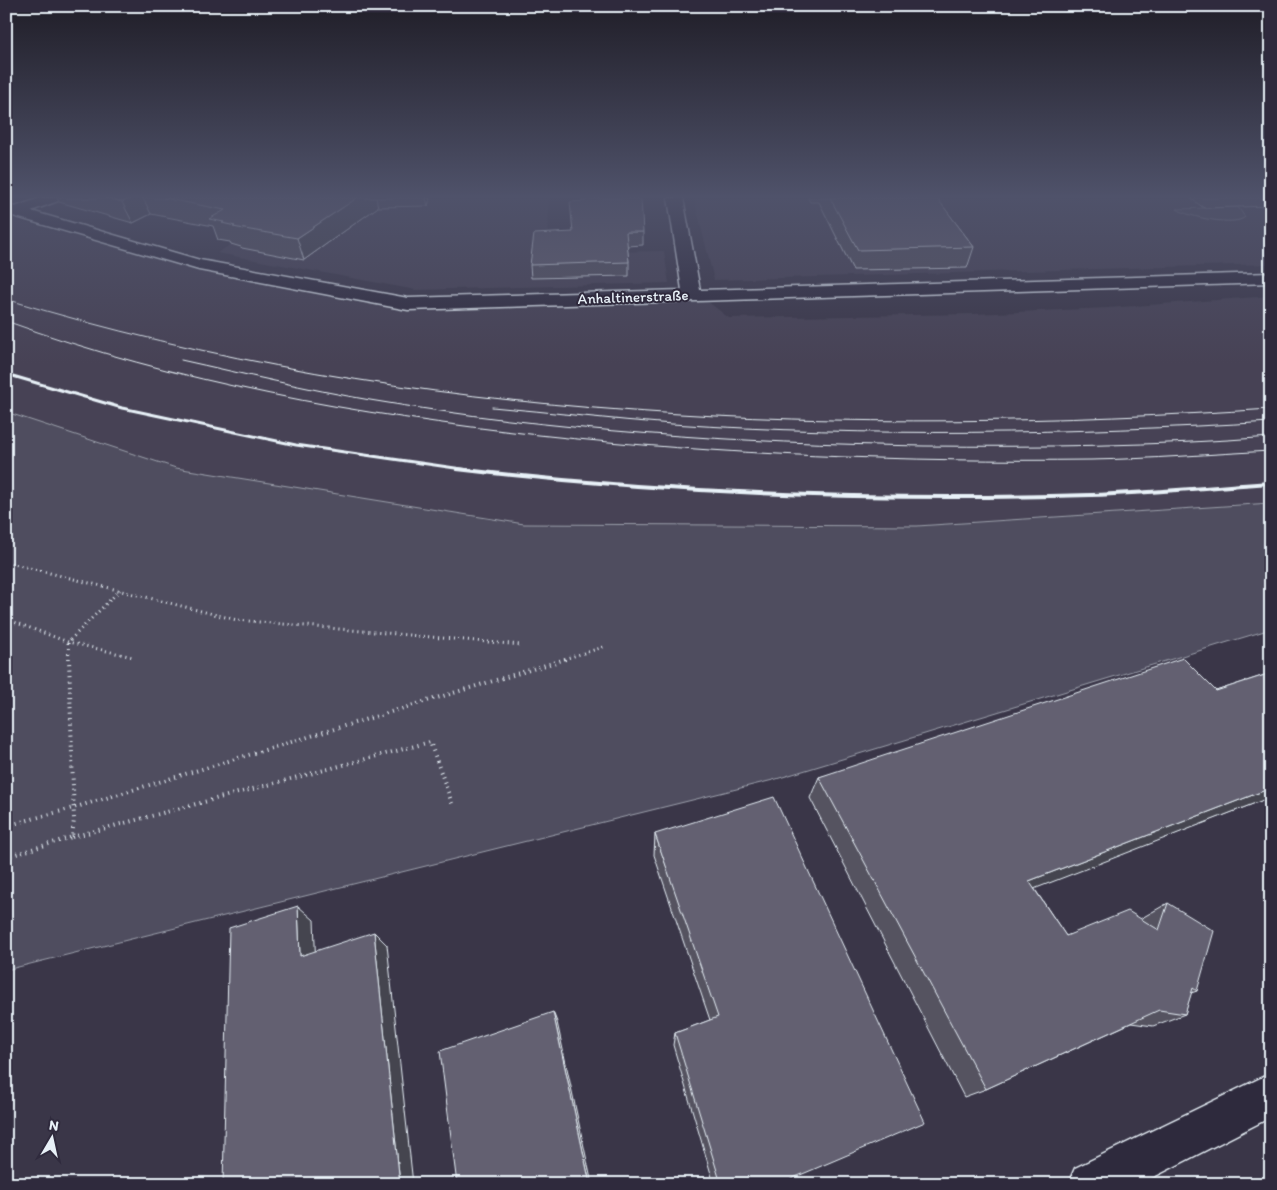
<svg xmlns="http://www.w3.org/2000/svg" width="1277" height="1190" font-family="Itim,sans-serif">
  <rect width="100%" height="100%" fill="#3a3648"/>
  <filter id="ink" filterUnits="userSpaceOnUse"><feTurbulence type="fractalNoise" baseFrequency=".02" numOctaves="2"/><feDisplacementMap in="SourceGraphic" scale="10" xChannelSelector="R" yChannelSelector="G"/><feConvolveMatrix kernelMatrix="1 2 1 2 8 2 1 2 1" color-interpolation-filters="sRGB"/></filter>
  <g filter="url(#ink)">
    <g fill="#464354">
      <path d="M 281,198 L 549,198 L 548,253 L 664,251 L 669,283 L 416,290 L 217,253 L 267,222 Z"/>
      <path d="M 694,198 L 1271,198 L 1271,264 L 714,280 Z"/>
      <path d="M 6,217 L 193,269 L 355,302 L 406,310 L 707,301 L 729,318 L 973,314 L 1107,308 L 1271,296 L 1271,503 L 917,526 L 524,524 L 176,468 L 6,412 Z"/>
    </g>
    <g fill="#504e5f" stroke="#9ca0ac">
      <path d="M 1238,207 L 1245,217 C 1236,227 1187,217 1177,209 Z"/>
      <path d="M 6,412 L 176,468 L 524,524 L 917,526 L 1271,503 L 1271,629 L 773,780 L 6,970 Z"/>
    </g>
    <g fill="none" stroke-linecap="round" stroke-linejoin="round">
      <g stroke="#e8f1f8" stroke-width="3">
        <path id="minor" d="M 40,198 L 61,198 L 58,201 L 31,211 L 200,260 L 408,298 L 682,290 L 668,198 L 683,198 L 700,290 L 1271,273 L 1271,283 L 408,310 L 199,270 L 6,214 L 6,204 L 15,207 Z"/>
      </g>
      <g stroke="#e8f1f8" stroke-width="3">
        <path id="tertiary" d="M 1271,1073 L 1271,1117 L 1140,1184 L 1068,1184 L 1075,1168 Z"/>
      </g>
      <g stroke="#e8f1f8" stroke-width="3" stroke-dasharray="1 4" stroke-linecap="butt">
        <path d="M 6,562 L 237,620 L 522,645"/>
        <path d="M 6,619 L 68,642 L 133,657"/>
        <path d="M 69,659 L 68,642 L 120,590"/>
        <path d="M 564,659 L 607,646"/>
      </g>
      <g stroke="#e8f1f8" stroke-width="4" stroke-dasharray="1 4.5" stroke-linecap="butt">
        <path d="M 6,826 L 73,808 L 569,658"/>
        <path d="M 72,837 L 430,742 L 453,806"/>
        <path d="M 6,857 L 72,837 L 74,820 L 69,658"/>
      </g>
      <use href="#minor" fill="#2f2a3d" fill-rule="evenodd"/>
      <use href="#tertiary" fill="#2f2a3d" fill-rule="evenodd"/>
      <g stroke="#e8f1f8" stroke-width="1">
        <path d="M 6,299 C 413,424 849,436 1271,409"/>
        <path d="M 6,321 C 178,383 358,415 539,435 C 722,455 907,462 1091,460 C 1151,459 1211,454 1271,451"/>
        <path d="M 181,360 C 244,374 306,389 370,400 C 553,431 738,443 924,446 C 1040,447 1156,446 1271,437"/>
        <path d="M 492,407 C 552,412 612,420 672,424 C 871,437 1071,434 1271,422"/>
      </g>
      <path stroke="#e8f1f8" stroke-width="3" d="M 6,374 L 122,408 L 296,445 L 469,470"/>
      <path stroke="#e8f1f8" stroke-width="4" d="M 457,469 C 667,494 880,501 1091,495 C 1151,493 1211,487 1271,483"/>
    </g>
    <g fill="#555361" stroke="#e8f1f8">
      <path d="M 57,198 L 430,198 L 428,206 L 378,207 L 304,260 L 242,248 L 241,247 L 231,244 L 230,242 L 218,240 L 213,226 L 151,214 L 133,223 L 59,202 Z"/>
      <path d="M 808,198 L 937,198 L 974,247 L 967,268 L 853,270 L 819,202 L 810,202 Z"/>
      <path d="M 1190,198 L 1271,198 L 1271,206 L 1204,208 Z"/>
      <path d="M 573,232 L 643,232 L 643,245 L 627,246 L 629,262 L 629,276 L 531,278 L 530,265 Z"/>
      <path d="M 1271,673 L 1271,797 L 1034,888 L 1066,936 L 1140,919 L 1168,903 L 1197,991 L 1191,993 L 1185,1014 L 1153,1026 L 1131,1023 L 986,1089 L 964,1097 L 810,798 L 819,777 L 1216,691 Z"/>
      <path d="M 655,834 L 779,1184 L 714,1184 L 673,1045 L 675,1033 L 710,1020 L 654,855 Z"/>
    </g>
    <g fill="#45444f" stroke="#e8f1f8">
      <path d="M 132,198 L 143,198 L 151,214 L 133,223 L 122,202 Z"/>
      <path d="M 357,198 L 376,198 L 378,207 L 304,260 L 297,238 Z"/>
      <path d="M 426,198 L 430,198 L 428,206 Z"/>
      <path d="M 1271,788 L 1271,797 L 1008,899 L 1029,881 Z"/>
      <path d="M 298,906 L 314,920 L 316,968 L 300,956 Z"/>
      <path d="M 374,932 L 387,945 L 413,1184 L 400,1184 Z"/>
      <path d="M 553,1012 L 557,1022 L 592,1184 L 590,1184 Z"/>
    </g>
    <g fill="#636171" stroke="#e8f1f8">
      <path d="M 106,198 L 132,198 L 122,202 Z"/>
      <path d="M 163,198 L 357,198 L 297,238 L 233,227 L 235,226 L 222,223 L 224,222 L 209,219 L 225,210 Z"/>
      <path d="M 585,198 L 641,198 L 643,232 L 626,232 L 629,262 L 530,265 L 534,234 L 573,232 L 570,202 L 585,201 Z"/>
      <path d="M 830,198 L 937,198 L 974,247 L 858,250 Z"/>
      <path d="M 1183,658 L 1216,691 L 1271,673 L 1271,788 L 1029,881 L 1066,936 L 1128,911 L 1159,930 L 1168,903 L 1214,931 L 1197,991 L 1193,988 L 1185,1014 L 1159,1010 L 986,1089 L 819,777 Z"/>
      <path d="M 774,797 L 925,1122 L 779,1184 L 721,1184 L 675,1033 L 718,1017 L 655,834 Z"/>
      <path d="M 298,906 L 300,956 L 374,932 L 400,1184 L 223,1184 L 229,928 Z"/>
      <path d="M 553,1012 L 590,1184 L 457,1184 L 440,1051 Z"/>
    </g>
  </g>
  <linearGradient id="sky" x2="0" y2="1"><stop stop-color="#201e28"/><stop offset="0.54" stop-color="#4f526a"/><stop offset="1" stop-color="#4f526a" stop-opacity="0"/></linearGradient>
  <rect width="1277" height="364" fill="url(#sky)"/>
  <g text-anchor="middle" stroke-width="4" stroke-linejoin="round" paint-order="stroke">
    <g font-size="15" fill="#e8f1f8" stroke="#2f2a3d">
      <text transform="translate(633 297) rotate(-2)" y="5">Anhaltinerstraße</text>
    </g>
  </g>
  <rect width="1277" height="1190" fill="none" stroke="#2f2a3d" stroke-width="25"/>
  <rect x="12" y="12" width="1252" height="1165" fill="none" stroke="#e8f1f8" stroke-width="2" filter="url(#ink)"/>
  <g transform="translate(52 1138) rotate(9)" stroke="#2f2a3d" stroke-width="4" paint-order="stroke">
  <path d="M0-4L9 19L0 12L-9 19Z" fill="#e8f1f8"/>
  <text y="-8" font-size="14" font-weight="bold" text-anchor="middle" fill="#e8f1f8">N</text>
  </g>
</svg>
